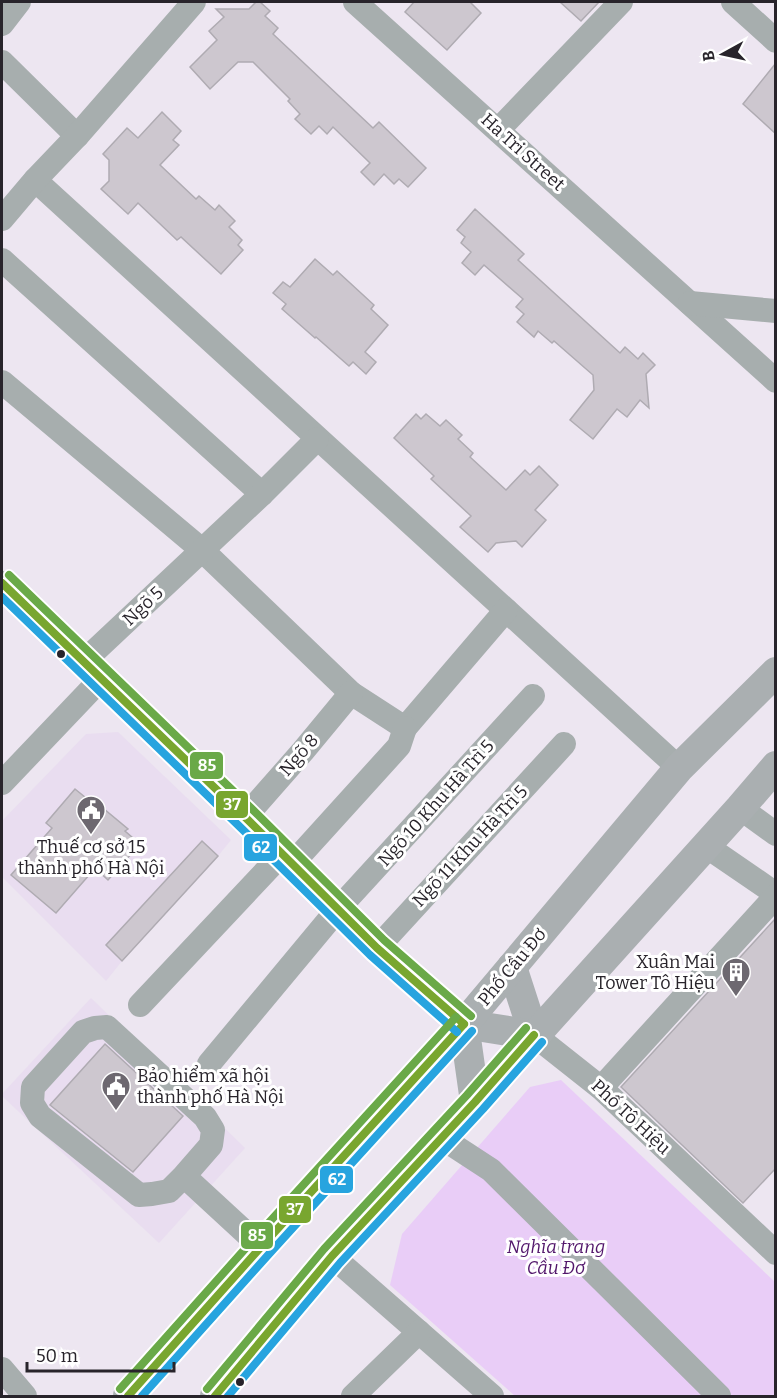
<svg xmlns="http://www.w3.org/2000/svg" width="777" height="1398" font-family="Bitter,serif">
  <rect width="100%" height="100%" fill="#ede6f1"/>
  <g fill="#e9ddf0">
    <path d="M 118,732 L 231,840 L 218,856 L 122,961 L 106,981 L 2,877 L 2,821 L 86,734 Z"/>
    <path d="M 91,998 L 245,1148 L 159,1243 L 2,1096 L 2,1094 Z"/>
  </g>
  <path fill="#e9cdf7" d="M 561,1080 L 775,1282 L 775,1396 L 515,1396 L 390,1285 L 402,1234 L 530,1087 Z"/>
  <g fill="#cdc7cf" stroke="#afabb2" stroke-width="1.5">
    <path d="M 256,2 L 260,2 L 270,11 L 265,16 L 278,28 L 273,34 L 373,128 L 379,122 L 426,168 L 408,187 L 399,179 L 394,184 L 384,174 L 374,185 L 361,172 L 370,163 L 333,127 L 327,134 L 319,126 L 311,134 L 295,119 L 300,114 L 288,101 L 290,99 L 253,62 L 238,62 L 210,89 L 190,67 L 217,40 L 209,31 L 224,17 L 216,9 L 249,9 Z"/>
    <path d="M 414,2 L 470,2 L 481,13 L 447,50 L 405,12 Z"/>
    <path d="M 560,2 L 599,2 L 581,21 Z"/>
    <path d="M 776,63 L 776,134 L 743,104 Z"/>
    <path d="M 162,112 L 181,131 L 173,140 L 179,145 L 160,165 L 196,199 L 199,196 L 215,210 L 219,205 L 235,221 L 229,227 L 242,240 L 238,245 L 243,250 L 221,274 L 181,237 L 177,240 L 138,203 L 128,214 L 101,189 L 109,181 L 109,160 L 103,154 L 127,128 L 138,138 Z"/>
    <path d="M 475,209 L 524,254 L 518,260 L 620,353 L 625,347 L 638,359 L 643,353 L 655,365 L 646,374 L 649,408 L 640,400 L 627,417 L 617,409 L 593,439 L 570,420 L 594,390 L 593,375 L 554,341 L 552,343 L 538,331 L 534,337 L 517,322 L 524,314 L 516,307 L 523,299 L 484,265 L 475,275 L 462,263 L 471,252 L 461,243 L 465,237 L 457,230 Z"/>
    <path d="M 315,259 L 333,275 L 337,271 L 374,305 L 371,309 L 388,325 L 365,352 L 376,362 L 366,374 L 353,362 L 349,366 L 316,337 L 315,338 L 282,309 L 286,304 L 273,293 L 283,282 L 290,287 Z"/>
    <path d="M 416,414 L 421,419 L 426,414 L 440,426 L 446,420 L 462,435 L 458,439 L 473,453 L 470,457 L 506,490 L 525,470 L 530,475 L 539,466 L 558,485 L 535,510 L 546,520 L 522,547 L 516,541 L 496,543 L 488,552 L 460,527 L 471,516 L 431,479 L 434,476 L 394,438 Z"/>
    <path d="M 75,789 L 96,806 L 98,804 L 128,829 L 125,831 L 140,844 L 108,880 L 97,870 L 93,876 L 90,874 L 56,913 L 11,875 L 52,828 L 46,823 Z"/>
    <path d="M 202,841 L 218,856 L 122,961 L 106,945 Z"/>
    <path d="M 776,918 L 776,1168 L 743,1203 L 621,1087 Z"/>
    <path d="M 105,1044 L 183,1116 L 133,1172 L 50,1105 Z"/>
  </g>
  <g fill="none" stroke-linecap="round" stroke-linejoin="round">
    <g stroke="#a7aeae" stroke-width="24">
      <path d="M 355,2 L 776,381"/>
      <path d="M 733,2 L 776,41"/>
      <path d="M 2,24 L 19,2"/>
      <path d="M 2,62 L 77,136"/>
      <path d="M 498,130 L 621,2"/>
      <path d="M 35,180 L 679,768"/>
      <path d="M 2,219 L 35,180 L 77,136 L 194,2"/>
      <path d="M 2,260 L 262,494"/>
      <path d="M 690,303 L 776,311"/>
      <path d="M 2,382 L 202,550 L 351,693 L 405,728 L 506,610"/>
      <path d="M 2,583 L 245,817 L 377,948 L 464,1024"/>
      <path d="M 83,662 L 262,494 L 317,439"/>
      <path d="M 2,783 L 101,679"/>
      <path d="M 740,808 L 776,834"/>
      <path d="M 245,817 L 303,751 L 351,693"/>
      <path d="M 706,846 L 776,894"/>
      <path d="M 292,864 L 399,746 L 405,728"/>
      <path d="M 377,948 L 564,744"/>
      <path d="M 140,1005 L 282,854"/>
      <path d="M 534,1035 L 601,1088 L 776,1253"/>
      <path d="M 209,1064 L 338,909 L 533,696"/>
      <path d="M 601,1088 L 776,896"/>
      <path d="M 442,1138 L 491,1170 L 719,1396"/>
      <path d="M 184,1176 L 169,1191 L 152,1194 L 139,1195 L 40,1116 L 32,1103 L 33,1087 L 83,1032 L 95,1028 L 107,1027 L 205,1117 L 213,1130 L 211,1145 L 184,1176 L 261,1247"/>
      <path d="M 332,1256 L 492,1396"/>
      <path d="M 2,1369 L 25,1396"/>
      <path d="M 353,1396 L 419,1332"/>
    </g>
    <g stroke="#aaafb1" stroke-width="30">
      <path d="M 512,967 L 534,1035"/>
      <path d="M 464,1024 L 475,1102"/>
      <path d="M 464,1024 L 534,1035"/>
      <path d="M 128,1396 L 261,1247 L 464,1024 L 679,768 L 776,672"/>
      <path d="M 215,1396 L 332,1256 L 475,1102 L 740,808 L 776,766"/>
    </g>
    <g stroke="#fff" stroke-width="12">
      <g id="bus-1">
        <path d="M 2,583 L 245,817 L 377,948 L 464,1024"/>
        <path d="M 128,1396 L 261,1247 L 464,1024"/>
        <path d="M 215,1396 L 332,1256 L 475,1102 L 534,1035"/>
      </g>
    </g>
    <g stroke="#fff" stroke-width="12">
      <g id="bus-2">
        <path d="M 2,597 L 238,825 L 370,955 L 457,1032"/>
        <path d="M 142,1396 L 269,1254 L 472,1031"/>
        <path d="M 228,1396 L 340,1263 L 483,1109 L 542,1042"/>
      </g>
    </g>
    <g stroke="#fff" stroke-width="12">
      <g id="bus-3">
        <path d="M 9,575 L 252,809 L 384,940 L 471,1016"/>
        <path d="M 120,1389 L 253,1240 L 456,1017"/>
        <path d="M 207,1389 L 324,1249 L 467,1095 L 526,1028"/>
      </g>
    </g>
    <use href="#bus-1" stroke="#79a62f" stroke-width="8"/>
    <use href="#bus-2" stroke="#27a4df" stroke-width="8"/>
    <use href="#bus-3" stroke="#6aa948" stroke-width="8"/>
  </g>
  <defs>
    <g id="civic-pin" transform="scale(1.5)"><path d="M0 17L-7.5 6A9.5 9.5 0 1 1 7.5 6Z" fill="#6d6870" stroke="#fff"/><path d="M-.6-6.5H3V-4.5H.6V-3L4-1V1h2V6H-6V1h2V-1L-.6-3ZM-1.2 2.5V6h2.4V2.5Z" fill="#fff"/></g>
    <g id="building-pin" transform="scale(1.5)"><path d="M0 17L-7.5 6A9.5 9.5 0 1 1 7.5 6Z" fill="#6d6870" stroke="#fff"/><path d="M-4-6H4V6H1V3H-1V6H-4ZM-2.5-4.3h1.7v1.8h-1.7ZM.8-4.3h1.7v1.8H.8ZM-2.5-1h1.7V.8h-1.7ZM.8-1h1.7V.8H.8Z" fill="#fff"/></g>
  </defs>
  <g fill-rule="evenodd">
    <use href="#civic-pin" x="91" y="810"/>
    <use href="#building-pin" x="736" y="972"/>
    <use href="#civic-pin" x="116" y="1086"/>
  </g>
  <g fill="#28242b" stroke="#fff" stroke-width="2">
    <circle cx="61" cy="654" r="5"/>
    <circle cx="240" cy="1382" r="5"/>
  </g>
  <g text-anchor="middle" stroke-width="6" stroke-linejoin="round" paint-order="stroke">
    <g font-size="18" fill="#28242b" stroke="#fff">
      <text transform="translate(523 152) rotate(42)" y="6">Ha Tri Street</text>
      <text transform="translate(143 606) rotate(-43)" y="6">Ngõ 5</text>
      <text transform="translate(299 755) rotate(-49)" y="6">Ngõ 8</text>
      <text transform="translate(436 803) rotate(-48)" y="6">Ngõ 10 Khu Hà Trì 5</text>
      <text transform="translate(470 846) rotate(-47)" y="6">Ngõ 11 Khu Hà Trì 5</text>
      <text transform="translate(512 967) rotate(-50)" y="6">Phố Cầu Đơ</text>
      <text transform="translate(631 1117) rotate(43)" y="6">Phố Tô Hiệu</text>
    </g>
    <g font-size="18" fill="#28242b" stroke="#fff">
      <text x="91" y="853">Thuế cơ sở 15<tspan x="91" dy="21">thành phố Hà Nội</tspan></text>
      <text x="715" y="968" text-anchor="end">Xuân Mai<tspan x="715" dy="21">Tower Tô Hiệu</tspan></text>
      <text x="137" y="1082" text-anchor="start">Bảo hiểm xã hội<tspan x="137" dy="21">thành phố Hà Nội</tspan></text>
    </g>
    <g font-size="18" font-style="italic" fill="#52166b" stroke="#fff">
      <text x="556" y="1253">Nghĩa trang<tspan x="556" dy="21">Cầu Đơ</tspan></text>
    </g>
  </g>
  <g stroke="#fff" stroke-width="2">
    <rect x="189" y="751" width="35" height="29" rx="6" fill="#6aa948"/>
    <rect x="215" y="790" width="34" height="29" rx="6" fill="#79a62f"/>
    <rect x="243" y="833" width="35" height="29" rx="6" fill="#27a4df"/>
    <rect x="319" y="1165" width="35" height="29" rx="6" fill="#27a4df"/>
    <rect x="278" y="1195" width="34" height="29" rx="6" fill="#79a62f"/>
    <rect x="240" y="1221" width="34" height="29" rx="6" fill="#6aa948"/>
  </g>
  <g font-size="16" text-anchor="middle" font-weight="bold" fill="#fff">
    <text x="207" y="771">85</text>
    <text x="232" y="810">37</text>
    <text x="261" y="853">62</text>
    <text x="337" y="1185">62</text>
    <text x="295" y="1215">37</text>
    <text x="257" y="1241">85</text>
  </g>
  <rect width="777" height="1398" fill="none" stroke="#28242b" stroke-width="6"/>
  <g transform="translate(723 54) rotate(262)" stroke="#ffffff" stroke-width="4.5" paint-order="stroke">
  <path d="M0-4.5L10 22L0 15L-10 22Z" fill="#28242b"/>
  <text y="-9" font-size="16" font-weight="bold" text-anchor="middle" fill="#28242b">B</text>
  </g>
  <path d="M27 1362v9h147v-9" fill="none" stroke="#28242b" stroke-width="3"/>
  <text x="36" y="1362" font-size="18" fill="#28242b" stroke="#ffffff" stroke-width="4.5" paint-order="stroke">50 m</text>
</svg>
